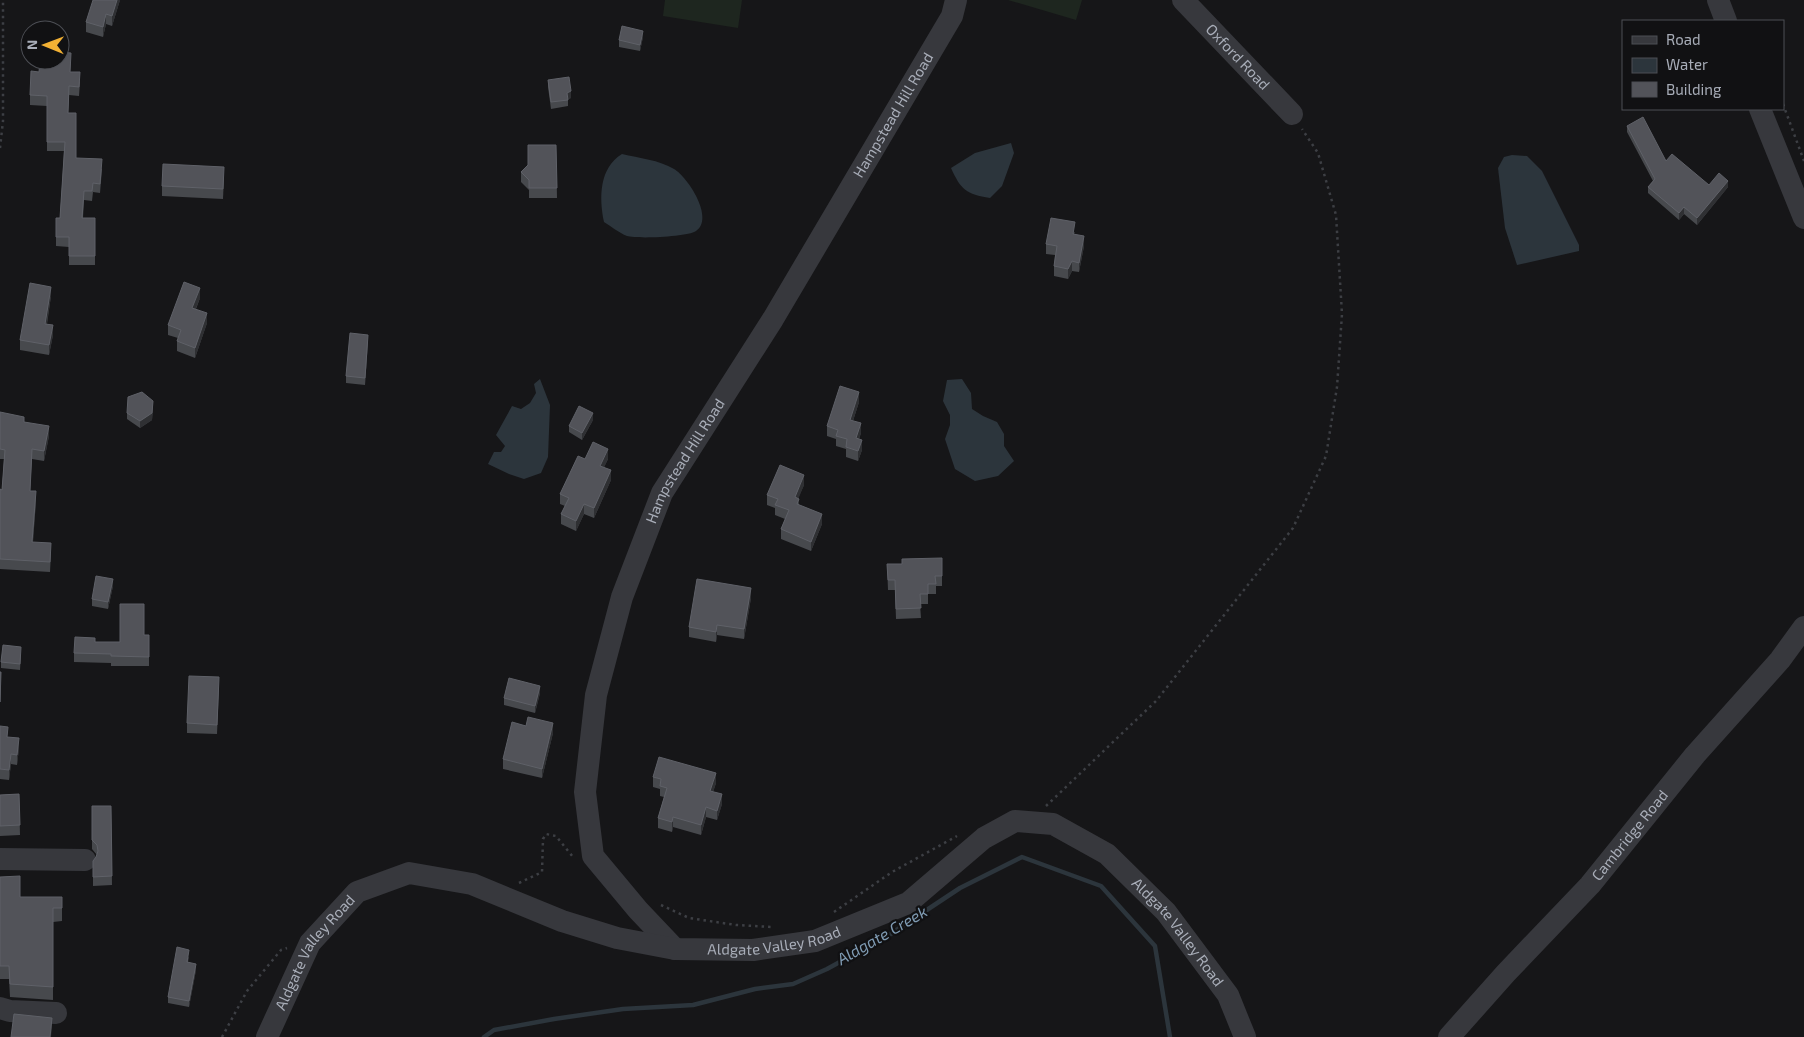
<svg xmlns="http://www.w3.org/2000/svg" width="1804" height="1037" font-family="'Exo 2',sans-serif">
  <rect width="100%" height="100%" fill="#161618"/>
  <g fill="#1e261f">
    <path d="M 665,0 L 742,0 L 738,28 L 663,16 Z"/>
    <path d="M 1008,0 L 1082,0 L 1076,20 Z"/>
  </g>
  <g fill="#2c353c">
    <path d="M 1011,143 L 1014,153 L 1002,186 L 990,198 C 966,194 961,190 951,168 L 975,153 Z"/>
    <path d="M 622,154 C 639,158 659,160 674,169 C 688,177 715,219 696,231 C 687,237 637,239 627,236 C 619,233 611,226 604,222 C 599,198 599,168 622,154 Z"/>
    <path d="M 1512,155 L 1527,156 L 1542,171 L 1579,245 L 1579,251 L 1517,265 L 1505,228 L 1498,168 L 1504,157 Z"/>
    <path d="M 540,379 L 550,405 L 548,457 L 541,473 L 524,479 L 509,474 L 488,464 L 494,452 L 501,452 L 505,446 L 496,435 L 512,406 L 521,409 L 530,403 L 536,393 L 534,384 Z"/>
    <path d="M 962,379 L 971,393 L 972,409 L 983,416 L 997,422 L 1004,434 L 1004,446 L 1014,461 L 998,476 L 975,481 L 955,469 L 945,439 L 950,425 L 950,415 L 943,401 L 947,380 Z"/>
  </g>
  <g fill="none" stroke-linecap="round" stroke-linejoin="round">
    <path stroke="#2c353c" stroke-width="4.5" d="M 484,1037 L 494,1030 L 554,1019 L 623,1009 L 693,1005 L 755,989 L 793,984 L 827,969 L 889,935 L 960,888 L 1022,857 L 1101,886 L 1155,946 L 1170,1037"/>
    <g stroke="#3d3f44" stroke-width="2.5" stroke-dasharray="2.5 4" stroke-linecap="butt">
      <path d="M 1783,104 L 1804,161"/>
      <path d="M 0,148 L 3,121 L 3,0"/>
      <path d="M 1046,806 L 1156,701 L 1293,528 L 1326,456 L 1337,387 L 1342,314 L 1336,215 L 1318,153 L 1302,129"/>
      <path d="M 519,883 L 542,872 L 543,839 L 546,834 L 556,836 L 573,857"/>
      <path d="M 661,905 L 689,918 L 736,925 L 772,927"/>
      <path d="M 834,912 L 892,872 L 957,836"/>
      <path d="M 222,1037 L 247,991 L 281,950 L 287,948"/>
    </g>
    <g stroke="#37383d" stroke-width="22">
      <path id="s1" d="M 1183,0 L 1292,114"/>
      <path d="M 1718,0 L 1726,21"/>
      <path d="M 1760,109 L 1804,218"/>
      <path d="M 0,859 L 85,860"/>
      <path id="s2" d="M 675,949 L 638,910 L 593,856 L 585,792 L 596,695 L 622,597 L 662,493 L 773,319 L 952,16 L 956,0"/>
      <path d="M 0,1008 L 10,1011 L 56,1013"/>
      <path id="s3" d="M 267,1037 L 310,943 L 357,892 L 409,873 L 472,884 L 562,921 L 617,938 L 675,949 L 753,950 L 815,941 L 908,903 L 984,838 L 1015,821 L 1053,824 L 1107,854 L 1166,912 L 1228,995 L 1245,1037"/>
      <path id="s4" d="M 1449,1037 L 1506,973 L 1590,885 L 1695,755 L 1780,660 L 1804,627"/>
    </g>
  </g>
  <g fill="#47494d">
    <path d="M 120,0 L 112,26 L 106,24 L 103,37 L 86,32 L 86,22 Z"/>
    <path d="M 643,37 L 640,51 L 619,47 L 619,40 Z"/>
    <path d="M 71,62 L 70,72 L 80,82 L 79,96 L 69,95 L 68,113 L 76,158 L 102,169 L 100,193 L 93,192 L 92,201 L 84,200 L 83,218 L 95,218 L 95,265 L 69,265 L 69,247 L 56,246 L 56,218 L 60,218 L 64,151 L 47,151 L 47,106 L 30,105 L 30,95 L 39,72 Z"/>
    <path d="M 548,80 L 571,98 L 568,99 L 568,106 L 551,109 L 548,87 Z"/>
    <path d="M 1627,126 L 1666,161 L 1709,185 L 1728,187 L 1697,225 L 1684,214 L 1679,220 L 1648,193 L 1648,187 L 1653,181 L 1627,132 Z"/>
    <path d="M 556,145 L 557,198 L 529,198 L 529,190 L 521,182 L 521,172 Z"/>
    <path d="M 224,177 L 223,199 L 162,196 L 162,186 Z"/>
    <path d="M 1075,232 L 1074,234 L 1084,246 L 1079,272 L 1072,271 L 1068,279 L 1054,276 L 1054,266 L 1055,255 L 1046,254 L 1046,244 Z"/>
    <path d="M 51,296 L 47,324 L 53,335 L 49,355 L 20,350 L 20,340 Z"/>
    <path d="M 200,298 L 196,309 L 207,323 L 195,358 L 177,351 L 177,341 L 178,338 L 168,335 L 168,325 Z"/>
    <path d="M 368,341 L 365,385 L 346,383 L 346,376 Z"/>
    <path d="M 859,402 L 853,421 L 861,433 L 859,439 L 862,450 L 858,461 L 846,457 L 846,449 L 836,446 L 836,439 L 827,436 L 827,426 Z"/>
    <path d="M 153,408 L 152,420 L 140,428 L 127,419 L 127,413 Z"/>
    <path d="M 0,412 L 24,422 L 49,436 L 44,461 L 32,459 L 30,491 L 36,501 L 33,542 L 51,553 L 50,572 L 0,569 L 0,489 L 2,490 L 4,459 L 0,459 Z"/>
    <path d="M 593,420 L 582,440 L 569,432 L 569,426 Z"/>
    <path d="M 585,459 L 608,459 L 604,467 L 611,480 L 594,518 L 584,514 L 576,531 L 561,524 L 561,514 L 565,506 L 560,504 L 560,494 Z"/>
    <path d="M 804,485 L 798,498 L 799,505 L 822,524 L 811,551 L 781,539 L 781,529 L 785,519 L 775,515 L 775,508 L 767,505 L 767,495 Z"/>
    <path d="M 942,558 L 942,586 L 936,586 L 936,594 L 928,594 L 928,604 L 920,604 L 921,618 L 896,619 L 895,590 L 888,590 L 887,564 L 902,564 Z"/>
    <path d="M 113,586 L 108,609 L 92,606 L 92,599 Z"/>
    <path d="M 751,598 L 744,639 L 717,635 L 716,642 L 689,637 L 689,627 Z"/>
    <path d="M 144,635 L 149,635 L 149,666 L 111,666 L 111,663 L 74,662 L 74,653 L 95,642 L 120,642 Z"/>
    <path d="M 21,654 L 20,670 L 1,668 L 1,662 Z"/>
    <path d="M 219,687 L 217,734 L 187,733 L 187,723 Z"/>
    <path d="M 540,693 L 535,713 L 504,705 L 504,698 Z"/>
    <path d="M 0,726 L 8,738 L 19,748 L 17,765 L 11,764 L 9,780 L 0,779 Z"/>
    <path d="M 553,733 L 542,778 L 503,769 L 503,759 Z"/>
    <path d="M 653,777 L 716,783 L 713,792 L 722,804 L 717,820 L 706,817 L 701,835 L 673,827 L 672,832 L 658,828 L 658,818 L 664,797 L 660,796 L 660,789 L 653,787 Z"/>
    <path d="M 19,794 L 20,835 L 0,836 L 0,795 Z"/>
    <path d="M 92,806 L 111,806 L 112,885 L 93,886 L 93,861 L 96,857 L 97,855 L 92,849 Z"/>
    <path d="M 0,877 L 20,897 L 62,897 L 62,921 L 53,922 L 53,1000 L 10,997 L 9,979 L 0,979 Z"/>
    <path d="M 189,956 L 188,962 L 196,970 L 189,1007 L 168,1003 L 168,997 Z"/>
  </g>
  <g fill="#2f3033">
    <path d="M 117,0 L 120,0 L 112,26 L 112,16 Z"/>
    <path d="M 106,14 L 106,24 L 103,37 L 103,27 Z"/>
    <path d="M 643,31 L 643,37 L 640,51 L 640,45 Z"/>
    <path d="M 571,91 L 571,98 L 567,100 L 567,93 Z"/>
    <path d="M 1728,181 L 1728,187 L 1697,225 L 1697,218 Z"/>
    <path d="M 1684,207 L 1684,214 L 1679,220 L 1679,213 Z"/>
    <path d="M 1084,236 L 1084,246 L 1079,272 L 1079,263 Z"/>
    <path d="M 1072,261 L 1072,271 L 1068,279 L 1068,269 Z"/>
    <path d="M 51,287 L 51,296 L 45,334 L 45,324 Z"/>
    <path d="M 200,288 L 200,298 L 192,318 L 192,308 Z"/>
    <path d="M 207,313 L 207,323 L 195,358 L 195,348 Z"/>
    <path d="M 53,325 L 53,335 L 49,355 L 49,345 Z"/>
    <path d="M 368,335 L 368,341 L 365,385 L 365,378 Z"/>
    <path d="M 859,392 L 859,402 L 850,430 L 850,420 Z"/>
    <path d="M 153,401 L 152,420 L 140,428 L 140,421 Z"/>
    <path d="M 593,413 L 593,420 L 582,440 L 582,433 Z"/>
    <path d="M 861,423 L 861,433 L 856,448 L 856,438 Z"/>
    <path d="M 49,426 L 49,436 L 44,461 L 44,451 Z"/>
    <path d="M 862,440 L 862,450 L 858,461 L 858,451 Z"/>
    <path d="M 608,449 L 608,459 L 600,476 L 600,466 Z"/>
    <path d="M 611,470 L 611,480 L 594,518 L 594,508 Z"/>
    <path d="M 804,475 L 804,485 L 795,507 L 795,497 Z"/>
    <path d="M 36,491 L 36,501 L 32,552 L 32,542 Z"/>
    <path d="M 584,504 L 584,514 L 576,531 L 576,521 Z"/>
    <path d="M 822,514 L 822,524 L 811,551 L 811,542 Z"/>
    <path d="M 113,579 L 113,586 L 108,609 L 108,602 Z"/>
    <path d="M 751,588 L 751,598 L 744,639 L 744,629 Z"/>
    <path d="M 717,625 L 717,635 L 716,642 L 716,632 Z"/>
    <path d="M 540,686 L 540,693 L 535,713 L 535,706 Z"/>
    <path d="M 553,723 L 553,733 L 542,778 L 542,769 Z"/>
    <path d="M 19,738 L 19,748 L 17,765 L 17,755 Z"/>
    <path d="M 11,754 L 11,764 L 9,780 L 9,770 Z"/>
    <path d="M 716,773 L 716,783 L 710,801 L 710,791 Z"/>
    <path d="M 722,794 L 722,804 L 717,820 L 717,811 Z"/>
    <path d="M 706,807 L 706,817 L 701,835 L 701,825 Z"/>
    <path d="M 673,817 L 673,827 L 672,832 L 672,822 Z"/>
    <path d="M 196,964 L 196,970 L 189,1007 L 189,1001 Z"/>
    <path d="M 52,1018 L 52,1028 L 51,1037 L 50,1037 Z"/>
  </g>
  <g fill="#525359" stroke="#5f6168">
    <path d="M 93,0 L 117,0 L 112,16 L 106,14 L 103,27 L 86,22 Z"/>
    <path d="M 622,26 L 643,31 L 640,45 L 619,40 Z"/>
    <path d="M 60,52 L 71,53 L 70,72 L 80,72 L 79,87 L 69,86 L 68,113 L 76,113 L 76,158 L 102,159 L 100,184 L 93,183 L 92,191 L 84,191 L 82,218 L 95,218 L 95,256 L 69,256 L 69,237 L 56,237 L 56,218 L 60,218 L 65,142 L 47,142 L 47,96 L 30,95 L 31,71 L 39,72 L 40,60 L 60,60 Z"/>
    <path d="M 569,77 L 571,91 L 567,93 L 568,100 L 551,102 L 548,80 Z"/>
    <path d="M 1643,117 L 1666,161 L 1672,154 L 1709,185 L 1719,173 L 1728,181 L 1697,218 L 1684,207 L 1679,213 L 1648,187 L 1655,179 L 1627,126 Z"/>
    <path d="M 528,145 L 556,145 L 557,188 L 529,188 L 529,180 L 521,172 L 528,165 Z"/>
    <path d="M 163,164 L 224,167 L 223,189 L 162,186 Z"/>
    <path d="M 1051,218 L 1075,222 L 1073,234 L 1084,236 L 1079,263 L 1072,261 L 1068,269 L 1054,266 L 1057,246 L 1046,244 Z"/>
    <path d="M 184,282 L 200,288 L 192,308 L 207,313 L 195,348 L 177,341 L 181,330 L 168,325 Z"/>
    <path d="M 30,283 L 51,287 L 45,324 L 53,325 L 49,345 L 20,340 Z"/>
    <path d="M 350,333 L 368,335 L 365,378 L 346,376 Z"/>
    <path d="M 840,386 L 859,392 L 850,420 L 861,423 L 856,438 L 862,440 L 858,451 L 846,447 L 847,439 L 836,436 L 838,430 L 827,426 Z"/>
    <path d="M 142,392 L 153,401 L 152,413 L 140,421 L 127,413 L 128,397 Z"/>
    <path d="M 579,406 L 593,413 L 582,433 L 569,426 Z"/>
    <path d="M 0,412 L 24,417 L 24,422 L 49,426 L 44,451 L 32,449 L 30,491 L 36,491 L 32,542 L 51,543 L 50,562 L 0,559 L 0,489 L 2,490 L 5,450 L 0,449 Z"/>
    <path d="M 593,442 L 608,449 L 600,466 L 611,470 L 594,508 L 584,504 L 576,521 L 561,514 L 569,498 L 560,494 L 578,456 L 585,459 Z"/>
    <path d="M 780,465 L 804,475 L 795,497 L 799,499 L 797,504 L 822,514 L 811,542 L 781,529 L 789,510 L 775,505 L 778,499 L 767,495 Z"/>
    <path d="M 942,558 L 942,576 L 935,576 L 936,584 L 928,584 L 928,594 L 920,594 L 921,608 L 896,609 L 895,580 L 888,580 L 887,564 L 902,564 L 902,559 Z"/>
    <path d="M 96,576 L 113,579 L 108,602 L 92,599 Z"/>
    <path d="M 697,579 L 751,588 L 744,629 L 717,625 L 716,632 L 689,627 Z"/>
    <path d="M 120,604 L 144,604 L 144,635 L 149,635 L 149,657 L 111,656 L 111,654 L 74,653 L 75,637 L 95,638 L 95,642 L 120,642 Z"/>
    <path d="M 3,645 L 21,647 L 20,664 L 1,662 Z"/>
    <path d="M 0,672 L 1,672 L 0,702 Z"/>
    <path d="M 189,676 L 219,677 L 217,725 L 187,723 Z"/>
    <path d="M 509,678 L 540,686 L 535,706 L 504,698 Z"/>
    <path d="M 528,717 L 553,723 L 542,769 L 503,759 L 512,722 L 526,726 Z"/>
    <path d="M 0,726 L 8,727 L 7,737 L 19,738 L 17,755 L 11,754 L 9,770 L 0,769 Z"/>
    <path d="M 659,757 L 716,773 L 710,791 L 722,794 L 717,811 L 706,807 L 701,825 L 673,817 L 672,822 L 658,818 L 667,788 L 660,786 L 661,779 L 653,777 Z"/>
    <path d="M 19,794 L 20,825 L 0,826 L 0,795 Z"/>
    <path d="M 92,806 L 111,806 L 112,876 L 93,877 L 93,861 L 96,857 L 98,851 L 97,845 L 92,840 Z"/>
    <path d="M 20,876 L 20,897 L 62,897 L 62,908 L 53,908 L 53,987 L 10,984 L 9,966 L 0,966 L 0,877 Z"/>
    <path d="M 177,947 L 189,950 L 187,962 L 196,964 L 189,1001 L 168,997 Z"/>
    <path d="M 14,1014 L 52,1018 L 50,1037 L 11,1037 Z"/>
  </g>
  <g text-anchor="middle" stroke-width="4.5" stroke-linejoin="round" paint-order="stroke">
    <g font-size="15" fill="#a8adb8" stroke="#111113">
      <text dy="5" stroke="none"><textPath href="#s1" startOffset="79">Oxford Road</textPath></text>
      <text dy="5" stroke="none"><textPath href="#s2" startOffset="942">Hampstead Hill Road</textPath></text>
      <text dy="5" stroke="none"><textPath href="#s2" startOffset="538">Hampstead Hill Road</textPath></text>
      <text dy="5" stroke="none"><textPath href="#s4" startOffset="271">Cambridge Road</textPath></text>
      <text dy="5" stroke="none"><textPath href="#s3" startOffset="1088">Aldgate Valley Road</textPath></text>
      <text dy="5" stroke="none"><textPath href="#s3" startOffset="606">Aldgate Valley Road</textPath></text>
      <text dy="5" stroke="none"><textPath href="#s3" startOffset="98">Aldgate Valley Road</textPath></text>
    </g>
    <g font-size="16" font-style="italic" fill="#7f9bb3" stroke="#111113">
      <text transform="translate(882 935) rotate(-30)" y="6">Aldgate Creek</text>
    </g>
  </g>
  <rect x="1622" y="20" width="162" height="90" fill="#111113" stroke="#4d4f55"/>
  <rect x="1632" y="36" width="25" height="8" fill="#37383d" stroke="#4d4f55"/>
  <text x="1666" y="45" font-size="15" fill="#a8adb8">Road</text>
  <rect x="1632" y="58" width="25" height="15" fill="#2c353c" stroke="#4d4f55"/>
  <text x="1666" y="70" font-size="15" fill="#a8adb8">Water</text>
  <rect x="1632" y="82" width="25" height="15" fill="#525359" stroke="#4d4f55"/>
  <text x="1666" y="95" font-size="15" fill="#a8adb8">Building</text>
  <g transform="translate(45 45) rotate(271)"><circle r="24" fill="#111113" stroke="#4d4f55"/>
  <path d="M0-4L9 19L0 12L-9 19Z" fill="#f2b134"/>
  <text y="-8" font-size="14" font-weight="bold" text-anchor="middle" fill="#a8adb8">N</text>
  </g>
</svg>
